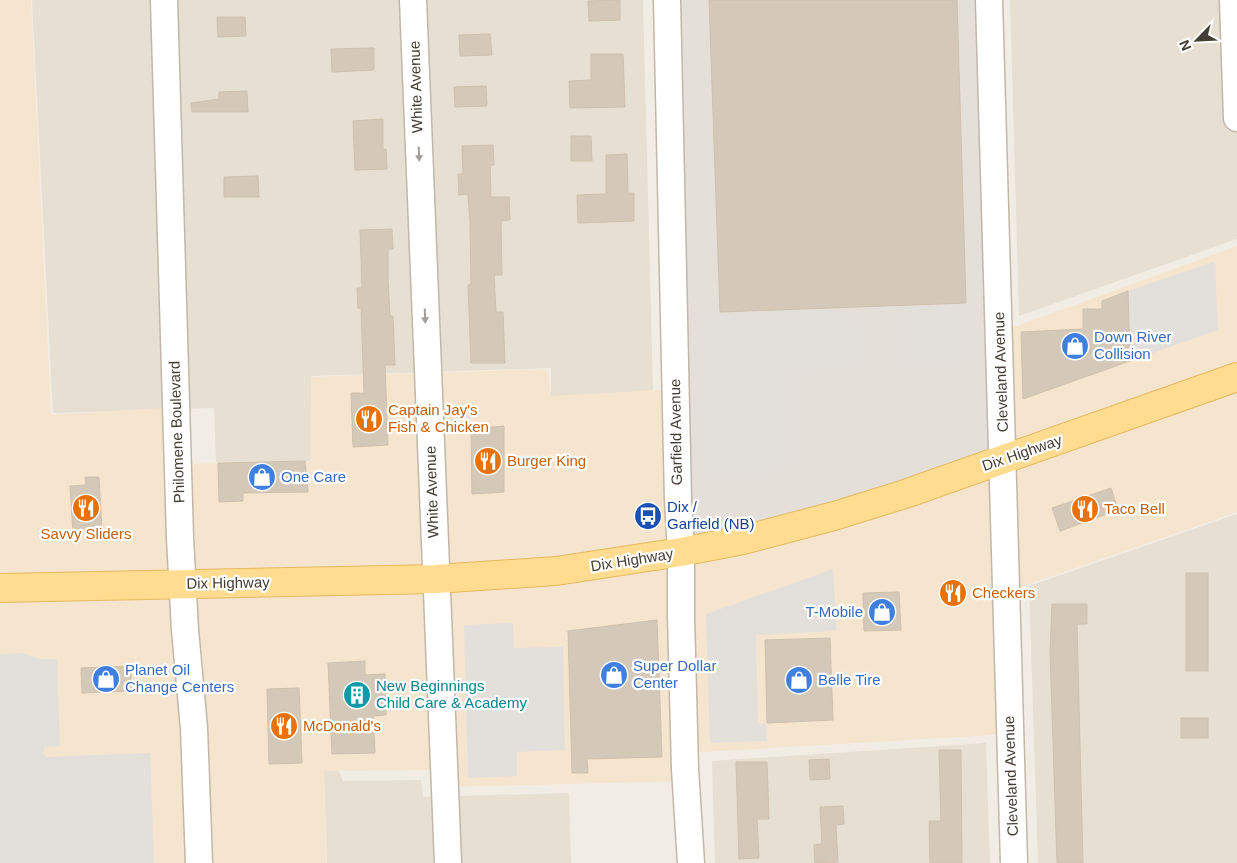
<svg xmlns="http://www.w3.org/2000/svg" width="1237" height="863" font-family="Helvetica,sans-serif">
  <rect width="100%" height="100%" fill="#f2ede4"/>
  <g fill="#e6dfd2">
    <path d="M 32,0 L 643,0 L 653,392 L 551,397 L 551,368 L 311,376 L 314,461 L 216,462 L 214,408 L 53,413 Z"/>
    <path d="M 1010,0 L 1237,0 L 1237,239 L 1019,316 Z"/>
    <path d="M 1237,514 L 1237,863 L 1038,863 L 1029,586 Z"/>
    <path d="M 986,743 L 990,863 L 715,863 L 712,761 Z"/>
    <path d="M 338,769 L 343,781 L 421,780 L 423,797 L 569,793 L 571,863 L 327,863 L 324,770 Z"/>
  </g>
  <path fill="#f5e4ce" d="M 0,0 L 31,0 L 51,415 L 177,407 L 178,464 L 310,462 L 311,377 L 547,369 L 551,396 L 676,389 L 1000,332 L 1237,246 L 1237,512 L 1007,592 L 1010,734 L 685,753 L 686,781 L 445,787 L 444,770 L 324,771 L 326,863 L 0,863 Z"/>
  <path fill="#e4dfd9" d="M 667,0 L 988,0 L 1003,460 L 681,552 Z"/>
  <g fill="#e3e0dc">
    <path d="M 1213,262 L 1215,263 L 1218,330 L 1130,361 L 1128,291 Z"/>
    <path d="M 971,304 L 973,360 L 904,362 L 903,307 Z"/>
    <path d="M 862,312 L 863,366 L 793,369 L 796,459 L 781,467 L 735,480 L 729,479 L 725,472 L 706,475 L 702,378 L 704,377 L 704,372 L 701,372 L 699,316 Z"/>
    <path d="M 833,569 L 837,631 L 756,635 L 758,723 L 766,724 L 767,741 L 710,743 L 706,614 Z"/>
    <path d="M 513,623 L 514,648 L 563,647 L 565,750 L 517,752 L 517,776 L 468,778 L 464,625 Z"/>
    <path d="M 21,653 L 40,659 L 57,659 L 60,746 L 45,747 L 43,753 L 46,757 L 150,753 L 154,863 L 0,863 L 0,654 Z"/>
  </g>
  <g fill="#d4c9b9" stroke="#cfc0ac">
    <path d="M 620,0 L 620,20 L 589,21 L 588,1 Z"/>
    <path d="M 709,0 L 957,0 L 966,303 L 720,312 Z"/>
    <path d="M 217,17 L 245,17 L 246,36 L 218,37 Z"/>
    <path d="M 490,34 L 492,55 L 460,56 L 459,35 Z"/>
    <path d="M 374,48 L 374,70 L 332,72 L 331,49 Z"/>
    <path d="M 591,54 L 623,54 L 625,107 L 570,108 L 569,81 L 591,80 Z"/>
    <path d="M 486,86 L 487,106 L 455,107 L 454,87 Z"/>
    <path d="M 247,91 L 248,112 L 192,112 L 191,103 L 219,99 L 219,92 Z"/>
    <path d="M 383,119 L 383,149 L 386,149 L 387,169 L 355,170 L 353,121 Z"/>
    <path d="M 571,136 L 591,136 L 592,161 L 571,161 Z"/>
    <path d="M 493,145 L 494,165 L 490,165 L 491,197 L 509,197 L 510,220 L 501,221 L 502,275 L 494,275 L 496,312 L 503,312 L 505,363 L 471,363 L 468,285 L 471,284 L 470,222 L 468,194 L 459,195 L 458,174 L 463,174 L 462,146 Z"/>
    <path d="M 627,154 L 628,193 L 634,193 L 634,221 L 578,223 L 577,195 L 606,194 L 606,155 Z"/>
    <path d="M 258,176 L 259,197 L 224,197 L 224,177 Z"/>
    <path d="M 392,229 L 393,249 L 388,249 L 388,280 L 390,316 L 393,316 L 395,365 L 385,365 L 388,445 L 353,447 L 351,393 L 364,393 L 361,308 L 358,308 L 357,288 L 362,288 L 360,230 Z"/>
    <path d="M 1128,291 L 1130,361 L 1023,399 L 1021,332 L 1083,329 L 1083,309 L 1102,309 L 1102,301 Z"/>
    <path d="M 504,426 L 504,492 L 472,494 L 471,429 Z"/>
    <path d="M 305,461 L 308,492 L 243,493 L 243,501 L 219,502 L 218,463 Z"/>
    <path d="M 85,477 L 99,477 L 102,531 L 73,533 L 70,486 L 86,485 Z"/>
    <path d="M 1111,488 L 1118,510 L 1060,531 L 1052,508 Z"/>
    <rect x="1186" y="573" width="22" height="98"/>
    <path d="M 899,592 L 901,630 L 864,631 L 863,593 Z"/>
    <path d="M 1052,604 L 1087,604 L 1087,624 L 1077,624 L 1083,863 L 1057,863 L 1050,652 Z"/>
    <path d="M 657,620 L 662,757 L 587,759 L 588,773 L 572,773 L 568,631 Z"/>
    <path d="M 830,638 L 833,720 L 767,723 L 765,640 Z"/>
    <path d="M 365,661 L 365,675 L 385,674 L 386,715 L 373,716 L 375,753 L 332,754 L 328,663 Z"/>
    <path d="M 131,666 L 131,691 L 82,693 L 81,668 Z"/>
    <path d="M 299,688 L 302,763 L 269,764 L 267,689 Z"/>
    <rect x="1181" y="718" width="27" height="20"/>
    <path d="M 939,750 L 961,750 L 962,863 L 930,863 L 929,821 L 941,821 Z"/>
    <path d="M 829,759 L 830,779 L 810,780 L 809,760 Z"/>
    <path d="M 736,762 L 767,762 L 769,819 L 757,819 L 759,858 L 739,859 Z"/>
    <path d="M 843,806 L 844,824 L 836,825 L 838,862 L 815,863 L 814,845 L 822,844 L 820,807 Z"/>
  </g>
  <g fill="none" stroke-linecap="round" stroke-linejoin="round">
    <g stroke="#c1b8a9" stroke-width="29">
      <g id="minor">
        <path d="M 164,0 L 180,538 L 185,630 L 194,728 L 199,863"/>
        <path d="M 413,0 L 448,863"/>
        <path d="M 667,0 L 678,500 L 681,552 L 681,616 L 685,769 L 691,863"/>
        <path d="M 989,0 L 1014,863"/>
        <path d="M 1233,0 L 1237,118"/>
      </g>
    </g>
    <g stroke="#e5b95f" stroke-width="30">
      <path id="major" d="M 0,588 L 436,579 L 556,571 L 681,552 L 743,540 L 834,516 L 905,494 L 1237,377"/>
    </g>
    <use href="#minor" stroke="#fff" stroke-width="26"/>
    <use href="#major" stroke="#ffdc90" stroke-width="28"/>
  </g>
  <defs><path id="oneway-solid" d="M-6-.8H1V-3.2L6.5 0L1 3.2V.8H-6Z" transform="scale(1.25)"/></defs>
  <g fill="#a29e9a">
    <use href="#oneway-solid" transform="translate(419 154) rotate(88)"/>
    <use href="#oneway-solid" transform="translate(425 316) rotate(88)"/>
  </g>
  <defs>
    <g id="shop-disc" transform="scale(1.4375)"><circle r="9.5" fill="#3f7fe0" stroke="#fff"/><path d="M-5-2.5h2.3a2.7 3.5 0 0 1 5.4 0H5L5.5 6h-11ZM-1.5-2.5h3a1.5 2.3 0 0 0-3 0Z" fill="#fff"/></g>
    <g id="restaurant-disc" transform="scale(1.4375)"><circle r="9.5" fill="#e8710a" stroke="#fff"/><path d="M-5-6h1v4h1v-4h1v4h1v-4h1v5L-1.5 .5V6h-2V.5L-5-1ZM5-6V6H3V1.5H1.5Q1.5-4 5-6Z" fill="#fff"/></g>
    <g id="bus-disc" transform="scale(1.4375)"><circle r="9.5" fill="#1a4fb4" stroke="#fff"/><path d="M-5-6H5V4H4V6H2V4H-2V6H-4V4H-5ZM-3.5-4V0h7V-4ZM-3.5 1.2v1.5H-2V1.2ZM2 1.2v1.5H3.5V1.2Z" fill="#fff"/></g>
    <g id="building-disc" transform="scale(1.4375)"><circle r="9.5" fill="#0f9aa8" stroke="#fff"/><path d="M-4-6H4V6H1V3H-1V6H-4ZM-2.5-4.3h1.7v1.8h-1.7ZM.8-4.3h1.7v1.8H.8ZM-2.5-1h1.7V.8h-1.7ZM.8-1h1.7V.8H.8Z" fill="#fff"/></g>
  </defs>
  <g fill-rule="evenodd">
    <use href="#shop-disc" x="1075" y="346"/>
    <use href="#restaurant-disc" x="369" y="419"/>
    <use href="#restaurant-disc" x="488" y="461"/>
    <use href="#shop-disc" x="262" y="477"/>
    <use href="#restaurant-disc" x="86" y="508"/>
    <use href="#restaurant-disc" x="1085" y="509"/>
    <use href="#bus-disc" x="648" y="516"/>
    <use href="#restaurant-disc" x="953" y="593"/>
    <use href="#shop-disc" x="882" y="612"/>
    <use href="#shop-disc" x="614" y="675"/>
    <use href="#shop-disc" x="106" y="679"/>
    <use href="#shop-disc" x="799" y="680"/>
    <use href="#building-disc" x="357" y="695"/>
    <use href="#restaurant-disc" x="284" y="726"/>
  </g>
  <g text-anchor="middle" stroke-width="4.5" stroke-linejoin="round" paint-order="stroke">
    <g font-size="15" fill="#443d34" stroke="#fff">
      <text transform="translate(416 87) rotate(-92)" y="5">White Avenue</text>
      <text transform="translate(1001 372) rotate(-92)" y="5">Cleveland Avenue</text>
      <text transform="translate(177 432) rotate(-92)" y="5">Philomene Boulevard</text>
      <text transform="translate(676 432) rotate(-91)" y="5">Garfield Avenue</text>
      <text transform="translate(1022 453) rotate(-19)" y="5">Dix Highway</text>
      <text transform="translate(432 492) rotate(-92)" y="5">White Avenue</text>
      <text transform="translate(632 560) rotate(-9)" y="5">Dix Highway</text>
      <text transform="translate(228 583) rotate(-1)" y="5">Dix Highway</text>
      <text transform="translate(1011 776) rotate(-92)" y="5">Cleveland Avenue</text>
    </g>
    <g font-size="15" fill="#366cbe" stroke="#fff" text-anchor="start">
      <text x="1094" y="342">Down River<tspan x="1094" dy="17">Collision</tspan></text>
      <text x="281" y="482">One Care</text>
      <text x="863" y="617" text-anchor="end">T-Mobile</text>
      <text x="633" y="671">Super Dollar<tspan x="633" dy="17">Center</tspan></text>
      <text x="125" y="675">Planet Oil<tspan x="125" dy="17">Change Centers</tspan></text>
      <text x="818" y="685">Belle Tire</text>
    </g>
    <g font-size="15" fill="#c56008" stroke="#fff" text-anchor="start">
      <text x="388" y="415">Captain Jay's<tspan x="388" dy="17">Fish &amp; Chicken</tspan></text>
      <text x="507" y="466">Burger King</text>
      <text x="1104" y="514">Taco Bell</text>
      <text x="86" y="539" text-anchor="middle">Savvy Sliders</text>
      <text x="972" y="598">Checkers</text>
      <text x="303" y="731">McDonald's</text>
    </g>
    <g font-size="15" fill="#164399" stroke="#fff" text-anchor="start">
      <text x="667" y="512">Dix /<tspan x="667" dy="17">Garfield (NB)</tspan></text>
    </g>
    <g font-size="15" fill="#0d838f" stroke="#fff" text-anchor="start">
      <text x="376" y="691">New Beginnings<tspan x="376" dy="17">Child Care &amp; Academy</tspan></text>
    </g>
  </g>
  <g transform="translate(1197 40) rotate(246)" stroke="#ffffff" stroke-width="4" paint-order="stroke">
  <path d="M0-4L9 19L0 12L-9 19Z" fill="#443d34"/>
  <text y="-8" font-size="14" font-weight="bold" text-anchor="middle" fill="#443d34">N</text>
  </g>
</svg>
